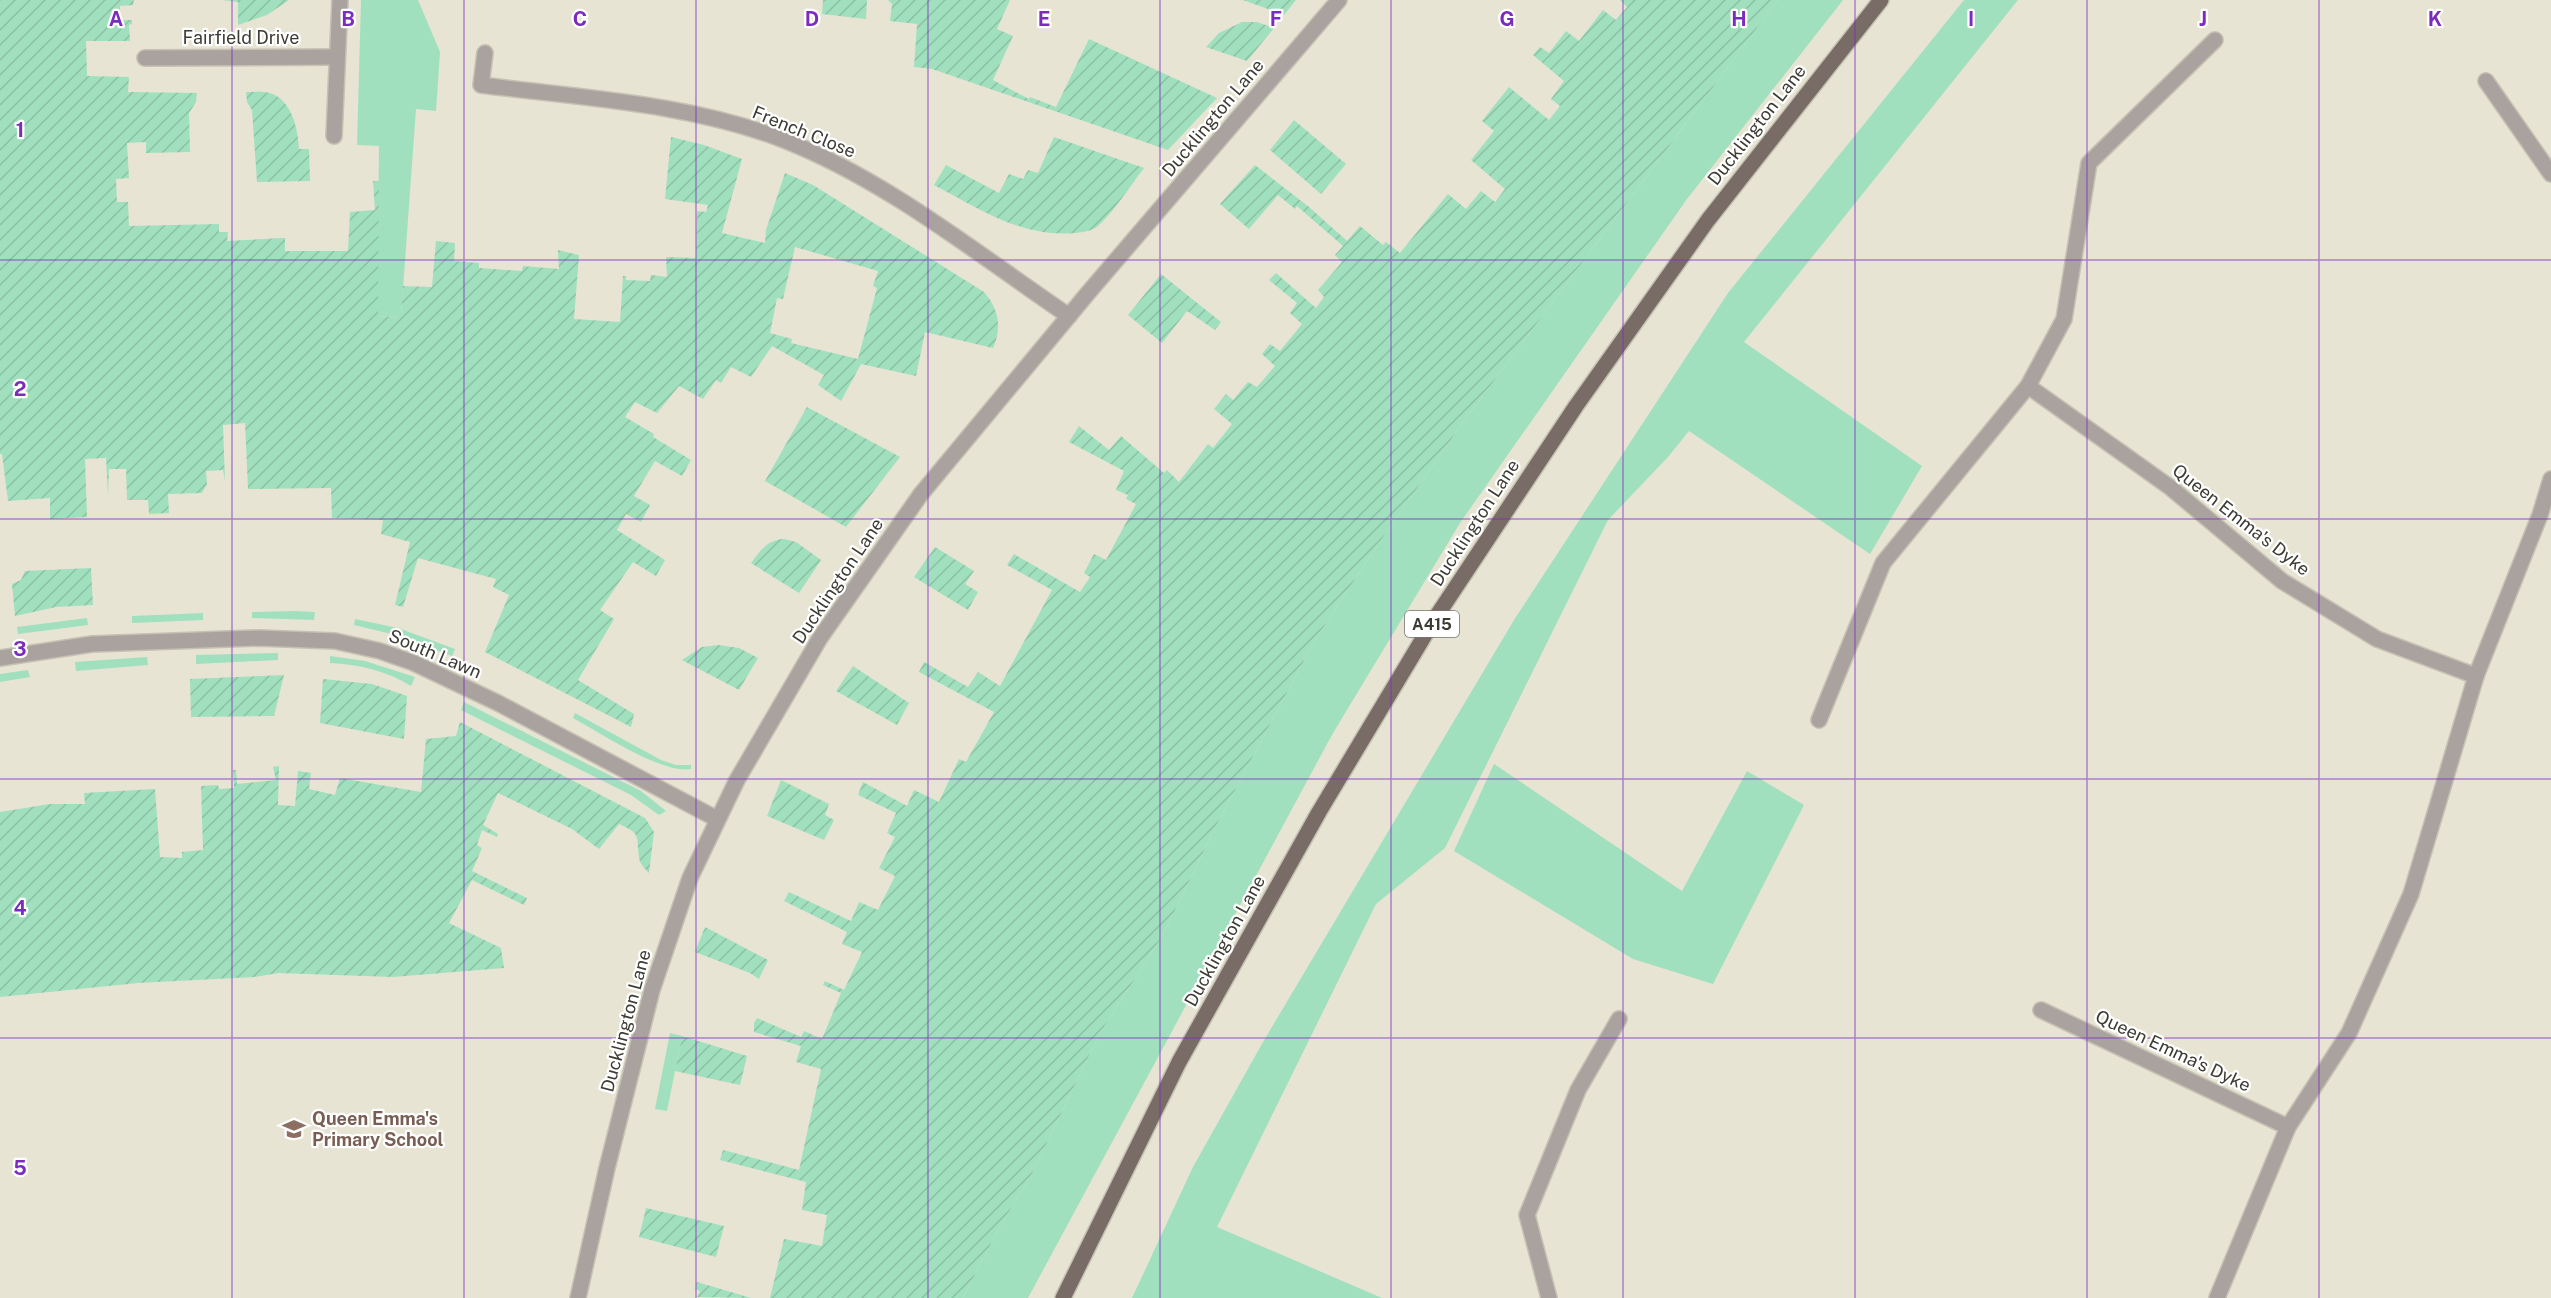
<svg xmlns="http://www.w3.org/2000/svg" width="2551" height="1298" font-family="'Public Sans',sans-serif">
  <defs>
    <pattern id="garden-furrows" width="10" height="10" patternUnits="userSpaceOnUse" patternTransform="scale(1.5)"><rect width="10" height="10" fill="#a0e0be"/><path d="M-1 1l2-2M0 10L10 0M9 11l2-2" fill="none" stroke="#8bc1a4"/></pattern>
  </defs>
  <rect width="100%" height="100%" fill="#e7e4d3"/>
  <g fill="#a0e0be">
    <path d="M 361,0 L 418,0 L 440,52 L 436,111 L 416,109 L 401,316 L 377,317 L 379,146 L 357,145 Z"/>
    <path d="M 1778,0 L 1843,0 L 1687,199 L 1460,523 L 1333,733 L 1028,1298 L 963,1298 L 999,1228 L 1032,1174 L 1100,1033 L 1163,935 L 1216,826 L 1315,640 L 1379,543 L 1459,428 Z"/>
    <path d="M 1964,0 L 2018,0 L 1744,342 L 1922,466 L 1870,554 L 1689,431 L 1668,457 L 1608,520 L 1445,848 L 1376,904 L 1217,1227 L 1382,1298 L 1132,1298 L 1193,1167 L 1263,1042 L 1514,620 L 1728,293 Z"/>
    <path d="M 295,611 L 315,612 L 314,620 L 252,618 L 252,612 Z"/>
    <path d="M 203,613 L 203,620 L 132,623 L 132,616 Z"/>
    <path d="M 87,618 L 88,625 L 18,634 L 17,627 Z"/>
    <path d="M 355,619 L 398,628 L 455,649 L 452,656 L 396,635 L 354,625 Z"/>
    <path d="M 278,653 L 278,660 L 196,664 L 196,655 Z"/>
    <path d="M 330,656 L 365,661 L 415,677 L 411,686 C 387,671 358,664 330,663 Z"/>
    <path d="M 147,657 L 148,665 L 76,671 L 75,662 Z"/>
    <path d="M 28,670 L 30,677 L 0,682 L 0,674 Z"/>
    <path d="M 464,702 L 641,791 L 666,811 L 659,815 L 631,795 L 461,710 Z"/>
    <path d="M 575,713 L 661,760 L 676,765 L 691,765 L 691,769 C 661,774 601,733 573,718 Z"/>
    <path d="M 1494,764 L 1682,891 L 1747,771 L 1804,805 L 1713,984 L 1633,959 L 1454,851 Z"/>
    <path d="M 670,1033 L 682,1036 L 667,1111 L 655,1109 Z"/>
  </g>
  <g fill="url(#garden-furrows)" fill-rule="evenodd">
    <path d="M 0,0 L 149,0 L 134,0 L 133,5 L 120,6 L 120,20 L 132,20 L 132,24 L 129,25 L 130,41 L 86,41 L 87,76 L 129,77 L 128,92 L 197,93 L 196,102 L 189,113 L 190,152 L 146,153 L 146,142 L 127,143 L 129,178 L 116,179 L 117,202 L 128,202 L 129,226 L 219,224 L 219,232 L 228,232 L 227,241 L 281,238 L 285,238 L 285,251 L 348,251 L 350,212 L 375,210 L 373,181 L 379,181 L 378,317 L 401,316 L 403,286 L 432,287 L 436,241 L 455,243 L 454,261 L 479,263 L 479,268 L 522,271 L 523,266 L 559,269 L 558,250 L 579,255 L 574,319 L 620,322 L 623,276 L 626,276 L 626,280 L 650,281 L 651,275 L 667,277 L 666,257 L 696,258 L 697,211 L 706,212 L 708,205 L 665,199 L 671,137 L 704,145 L 742,159 L 722,233 L 765,243 L 766,230 L 785,173 L 813,185 L 984,292 C 999,309 1002,328 993,348 L 925,332 L 916,376 L 861,364 L 841,401 L 818,385 L 824,375 L 772,346 L 751,377 L 731,367 L 721,383 L 716,380 L 703,399 L 679,386 L 657,413 L 635,402 L 625,417 L 654,434 L 653,437 L 691,460 L 682,476 L 655,461 L 634,496 L 650,505 L 641,522 L 626,514 L 617,530 L 665,560 L 656,576 L 633,562 L 600,610 L 614,619 L 578,680 L 634,714 L 631,727 L 485,652 L 509,595 L 493,587 L 496,579 L 418,558 L 403,607 L 395,605 L 410,542 L 381,534 L 383,520 L 332,518 L 331,488 L 248,489 L 245,423 L 223,425 L 225,481 L 223,470 L 206,471 L 207,484 L 202,493 L 168,494 L 169,513 L 149,514 L 148,500 L 127,500 L 126,469 L 109,469 L 108,495 L 106,458 L 85,459 L 87,517 L 50,519 L 50,498 L 8,501 L 2,454 L 0,454 ZM 795,247 L 878,271 L 873,286 L 877,288 L 858,359 L 791,343 L 792,339 L 770,333 L 777,298 L 783,299 Z"/>
    <path d="M 223,0 L 289,0 L 267,15 L 238,25 L 238,2 Z"/>
    <path d="M 823,0 L 867,0 L 866,19 L 822,14 Z"/>
    <path d="M 888,0 L 1010,0 L 997,29 L 1013,36 L 993,80 L 1029,99 L 1030,97 L 1056,107 L 1089,39 L 1217,98 L 1168,150 L 932,69 L 914,67 L 917,24 L 890,21 L 892,4 Z"/>
    <path d="M 1243,0 L 1296,0 L 1284,15 Z"/>
    <path d="M 1620,0 L 1778,0 L 1459,428 L 1379,543 L 1315,640 L 1216,826 L 1163,935 L 1100,1033 L 1032,1174 L 999,1228 L 963,1298 L 770,1298 L 784,1239 L 822,1246 L 827,1215 L 802,1210 L 806,1182 L 720,1160 L 723,1150 L 799,1170 L 821,1069 L 796,1062 L 801,1046 L 754,1032 L 754,1023 L 757,1018 L 801,1037 L 804,1031 L 822,1039 L 841,993 L 823,985 L 825,981 L 844,990 L 862,952 L 842,944 L 847,932 L 784,901 L 789,892 L 851,921 L 859,902 L 878,910 L 895,876 L 879,868 L 895,837 L 887,833 L 896,813 L 858,795 L 863,782 L 907,806 L 914,790 L 939,802 L 959,759 L 966,762 L 994,712 L 919,672 L 924,662 L 968,687 L 978,672 L 1000,686 L 1052,590 L 1007,565 L 1014,554 L 1080,592 L 1090,577 L 1084,573 L 1094,554 L 1106,560 L 1136,504 L 1126,499 L 1128,495 L 1116,490 L 1124,471 L 1069,442 L 1079,426 L 1109,450 L 1121,436 L 1164,473 L 1167,470 L 1179,482 L 1208,444 L 1213,448 L 1232,424 L 1214,409 L 1226,394 L 1233,400 L 1248,382 L 1257,387 L 1275,366 L 1262,354 L 1270,344 L 1280,351 L 1302,324 L 1290,313 L 1297,303 L 1269,280 L 1276,273 L 1316,308 L 1324,297 L 1318,290 L 1342,262 L 1335,255 L 1343,246 L 1297,206 L 1295,209 L 1278,195 L 1249,229 L 1220,204 L 1255,165 L 1309,207 L 1347,241 L 1360,226 L 1383,245 L 1386,242 L 1400,253 L 1448,194 L 1466,209 L 1481,191 L 1495,202 L 1505,189 L 1471,160 L 1494,131 L 1482,121 L 1509,87 L 1549,120 L 1560,106 L 1551,99 L 1564,81 L 1533,55 L 1540,47 L 1549,53 L 1566,31 L 1579,41 L 1603,10 L 1616,20 L 1627,7 Z"/>
    <path d="M 1242,22 L 1257,22 L 1274,28 L 1247,61 L 1206,47 L 1219,33 Z"/>
    <path d="M 246,92 C 253,92 263,91 270,93 C 292,100 298,129 299,149 L 309,149 L 310,181 L 257,182 L 252,110 L 247,102 Z"/>
    <path d="M 1294,120 L 1346,164 L 1321,194 L 1270,150 Z"/>
    <path d="M 1054,137 L 1144,168 C 1131,185 1113,213 1098,226 C 1092,231 1083,232 1076,233 C 1021,238 980,209 934,185 L 946,165 L 999,193 L 1009,174 L 1023,179 L 1028,170 L 1038,173 Z"/>
    <path d="M 1161,274 L 1221,322 L 1215,330 L 1187,311 L 1162,343 L 1128,315 Z"/>
    <path d="M 807,407 L 900,457 L 846,527 L 765,481 Z"/>
    <path d="M 784,539 L 796,542 L 821,560 L 799,593 L 751,563 C 761,550 767,540 784,539 Z"/>
    <path d="M 935,547 L 974,571 L 965,584 L 978,592 L 968,610 L 914,577 Z"/>
    <path d="M 91,568 L 93,605 L 56,607 L 15,616 L 12,584 L 21,580 L 25,571 Z"/>
    <path d="M 718,645 L 739,648 L 758,658 L 739,690 L 682,660 L 702,647 Z"/>
    <path d="M 853,666 L 909,703 L 897,725 L 836,691 Z"/>
    <path d="M 284,675 L 274,716 L 191,717 L 190,679 Z"/>
    <path d="M 323,679 L 372,684 L 407,696 L 404,739 L 320,723 Z"/>
    <path d="M 460,722 L 645,818 L 654,832 L 649,873 C 645,869 639,863 639,857 C 636,836 642,834 619,824 L 599,849 L 572,829 L 498,793 L 483,825 L 498,834 L 497,837 L 482,830 L 477,845 L 482,848 L 472,871 L 527,898 L 524,905 L 472,880 L 449,923 L 501,948 L 504,968 L 393,977 L 278,973 L 255,977 L 138,983 L 0,997 L 0,812 L 50,804 L 85,804 L 84,793 L 155,789 L 160,857 L 182,858 L 182,852 L 203,850 L 201,786 L 218,785 L 219,789 L 234,788 L 233,770 L 236,770 L 237,784 L 276,780 L 273,767 L 279,766 L 278,805 L 295,806 L 298,771 L 311,773 L 309,789 L 335,795 L 340,778 L 421,792 L 426,739 L 456,736 Z"/>
    <path d="M 781,780 L 829,804 L 825,815 L 834,820 L 824,840 L 767,816 Z"/>
    <path d="M 705,927 L 768,960 L 759,979 L 750,973 L 695,952 Z"/>
    <path d="M 682,1036 L 747,1056 L 740,1085 L 675,1071 Z"/>
    <path d="M 646,1208 L 724,1226 L 716,1257 L 639,1237 Z"/>
    <path d="M 697,1282 L 751,1298 L 697,1297 L 700,1291 L 695,1289 Z"/>
  </g>
  <g fill="none" stroke-linecap="round" stroke-linejoin="round">
    <g stroke="#c5c2b3" stroke-width="18">
      <g id="minor">
        <path d="M 485,53 L 481,85 C 582,98 689,103 784,140 C 888,181 977,254 1069,316"/>
        <path d="M 145,58 L 337,57"/>
        <path d="M 2486,81 L 2551,174"/>
        <path d="M 334,136 L 340,0"/>
        <path d="M 2028,386 L 2171,488 L 2282,581 L 2377,639 L 2476,676"/>
        <path d="M 0,658 L 92,644 L 259,638 L 335,641 L 380,651 L 414,663 L 498,703 L 717,819"/>
        <path d="M 1819,720 L 1883,563 L 2028,386 L 2064,319 L 2089,163 L 2215,40"/>
        <path d="M 2041,1010 L 2288,1127"/>
        <path d="M 578,1298 L 607,1168 L 652,990 L 690,878 L 737,780 L 820,638 L 921,494 L 1088,293 L 1339,0"/>
        <path d="M 1549,1298 L 1527,1215 L 1578,1090 L 1619,1019"/>
        <path d="M 2217,1298 L 2288,1127 L 2349,1033 L 2411,894 L 2476,676 L 2540,515 L 2551,479"/>
      </g>
    </g>
    <g stroke="#c5c2b3" stroke-width="18">
      <path id="major" d="M 1063,1298 L 1179,1062 L 1319,812 L 1434,620 L 1576,406 L 1708,220 L 1881,0"/>
    </g>
    <use href="#minor" stroke="#aaa29f" stroke-width="15"/>
    <use href="#major" stroke="#796c67" stroke-width="15"/>
  </g>
  <path fill="none" stroke="#7b2cbf" stroke-width="1.5" stroke-opacity="0.55" d="M 232,0 L 232,1298M 464,0 L 464,1298M 696,0 L 696,1298M 928,0 L 928,1298M 1160,0 L 1160,1298M 1391,0 L 1391,1298M 1623,0 L 1623,1298M 1855,0 L 1855,1298M 2087,0 L 2087,1298M 2319,0 L 2319,1298M 0,260 L 2551,260M 0,519 L 2551,519M 0,779 L 2551,779M 0,1038 L 2551,1038"/>
  <defs>
    <g id="school-bare" transform="scale(1.8)"><path d="M0-5L7-2L0 1L-7-2ZM-4 1L0 2.5L4 1V4Q0 6-4 4Z" fill="#8d6e63" stroke="#fff" stroke-width="2.5" paint-order="stroke"/></g>
  </defs>
  <g fill-rule="evenodd">
    <use href="#school-bare" x="294" y="1129"/>
  </g>
  <g text-anchor="middle" stroke-width="4.5" stroke-linejoin="round" paint-order="stroke">
    <rect fill="#fff" stroke="#767671" stroke-width="1.5" x="1405" y="611" width="54" height="26" rx="4.5"/>
    <g font-size="16" font-weight="bold" fill="#3c3b34">
      <text x="1432" y="630">A415</text>
    </g>
    <g font-size="18" fill="#3c3b34" stroke="#fff">
      <text x="241" y="44">Fairfield Drive</text>
      <text transform="translate(1213 118) rotate(-50)" y="6">Ducklington Lane</text>
      <text transform="translate(1757 125) rotate(-52)" y="6">Ducklington Lane</text>
      <text transform="translate(804 132) rotate(22)" y="6">French Close</text>
      <text transform="translate(2241 520) rotate(38)" y="6">Queen Emma's Dyke</text>
      <text transform="translate(1475 523) rotate(-57)" y="6">Ducklington Lane</text>
      <text transform="translate(838 581) rotate(-56)" y="6">Ducklington Lane</text>
      <text transform="translate(435 654) rotate(23)" y="6">South Lawn</text>
      <text transform="translate(1225 941) rotate(-61)" y="6">Ducklington Lane</text>
      <text transform="translate(626 1021) rotate(-75)" y="6">Ducklington Lane</text>
      <text transform="translate(2173 1051) rotate(25)" y="6">Queen Emma's Dyke</text>
    </g>
    <g font-size="18" font-weight="bold" fill="#785e54" stroke="#fff" text-anchor="start">
      <text x="312" y="1125">Queen Emma's<tspan x="312" dy="21">Primary School</tspan></text>
    </g>
  </g>
  <g font-size="20" text-anchor="middle" font-weight="bold" fill="#7b2cbf" stroke="#fff" stroke-width="4.5" stroke-linejoin="round" paint-order="stroke">
    <text x="116" y="26">A</text>
    <text x="348" y="26">B</text>
    <text x="580" y="26">C</text>
    <text x="812" y="26">D</text>
    <text x="1044" y="26">E</text>
    <text x="1276" y="26">F</text>
    <text x="1507" y="26">G</text>
    <text x="1739" y="26">H</text>
    <text x="1971" y="26">I</text>
    <text x="2203" y="26">J</text>
    <text x="2435" y="26">K</text>
    <text x="20" y="137">1</text>
    <text x="20" y="396">2</text>
    <text x="20" y="656">3</text>
    <text x="20" y="915">4</text>
    <text x="20" y="1175">5</text>
  </g>
</svg>
